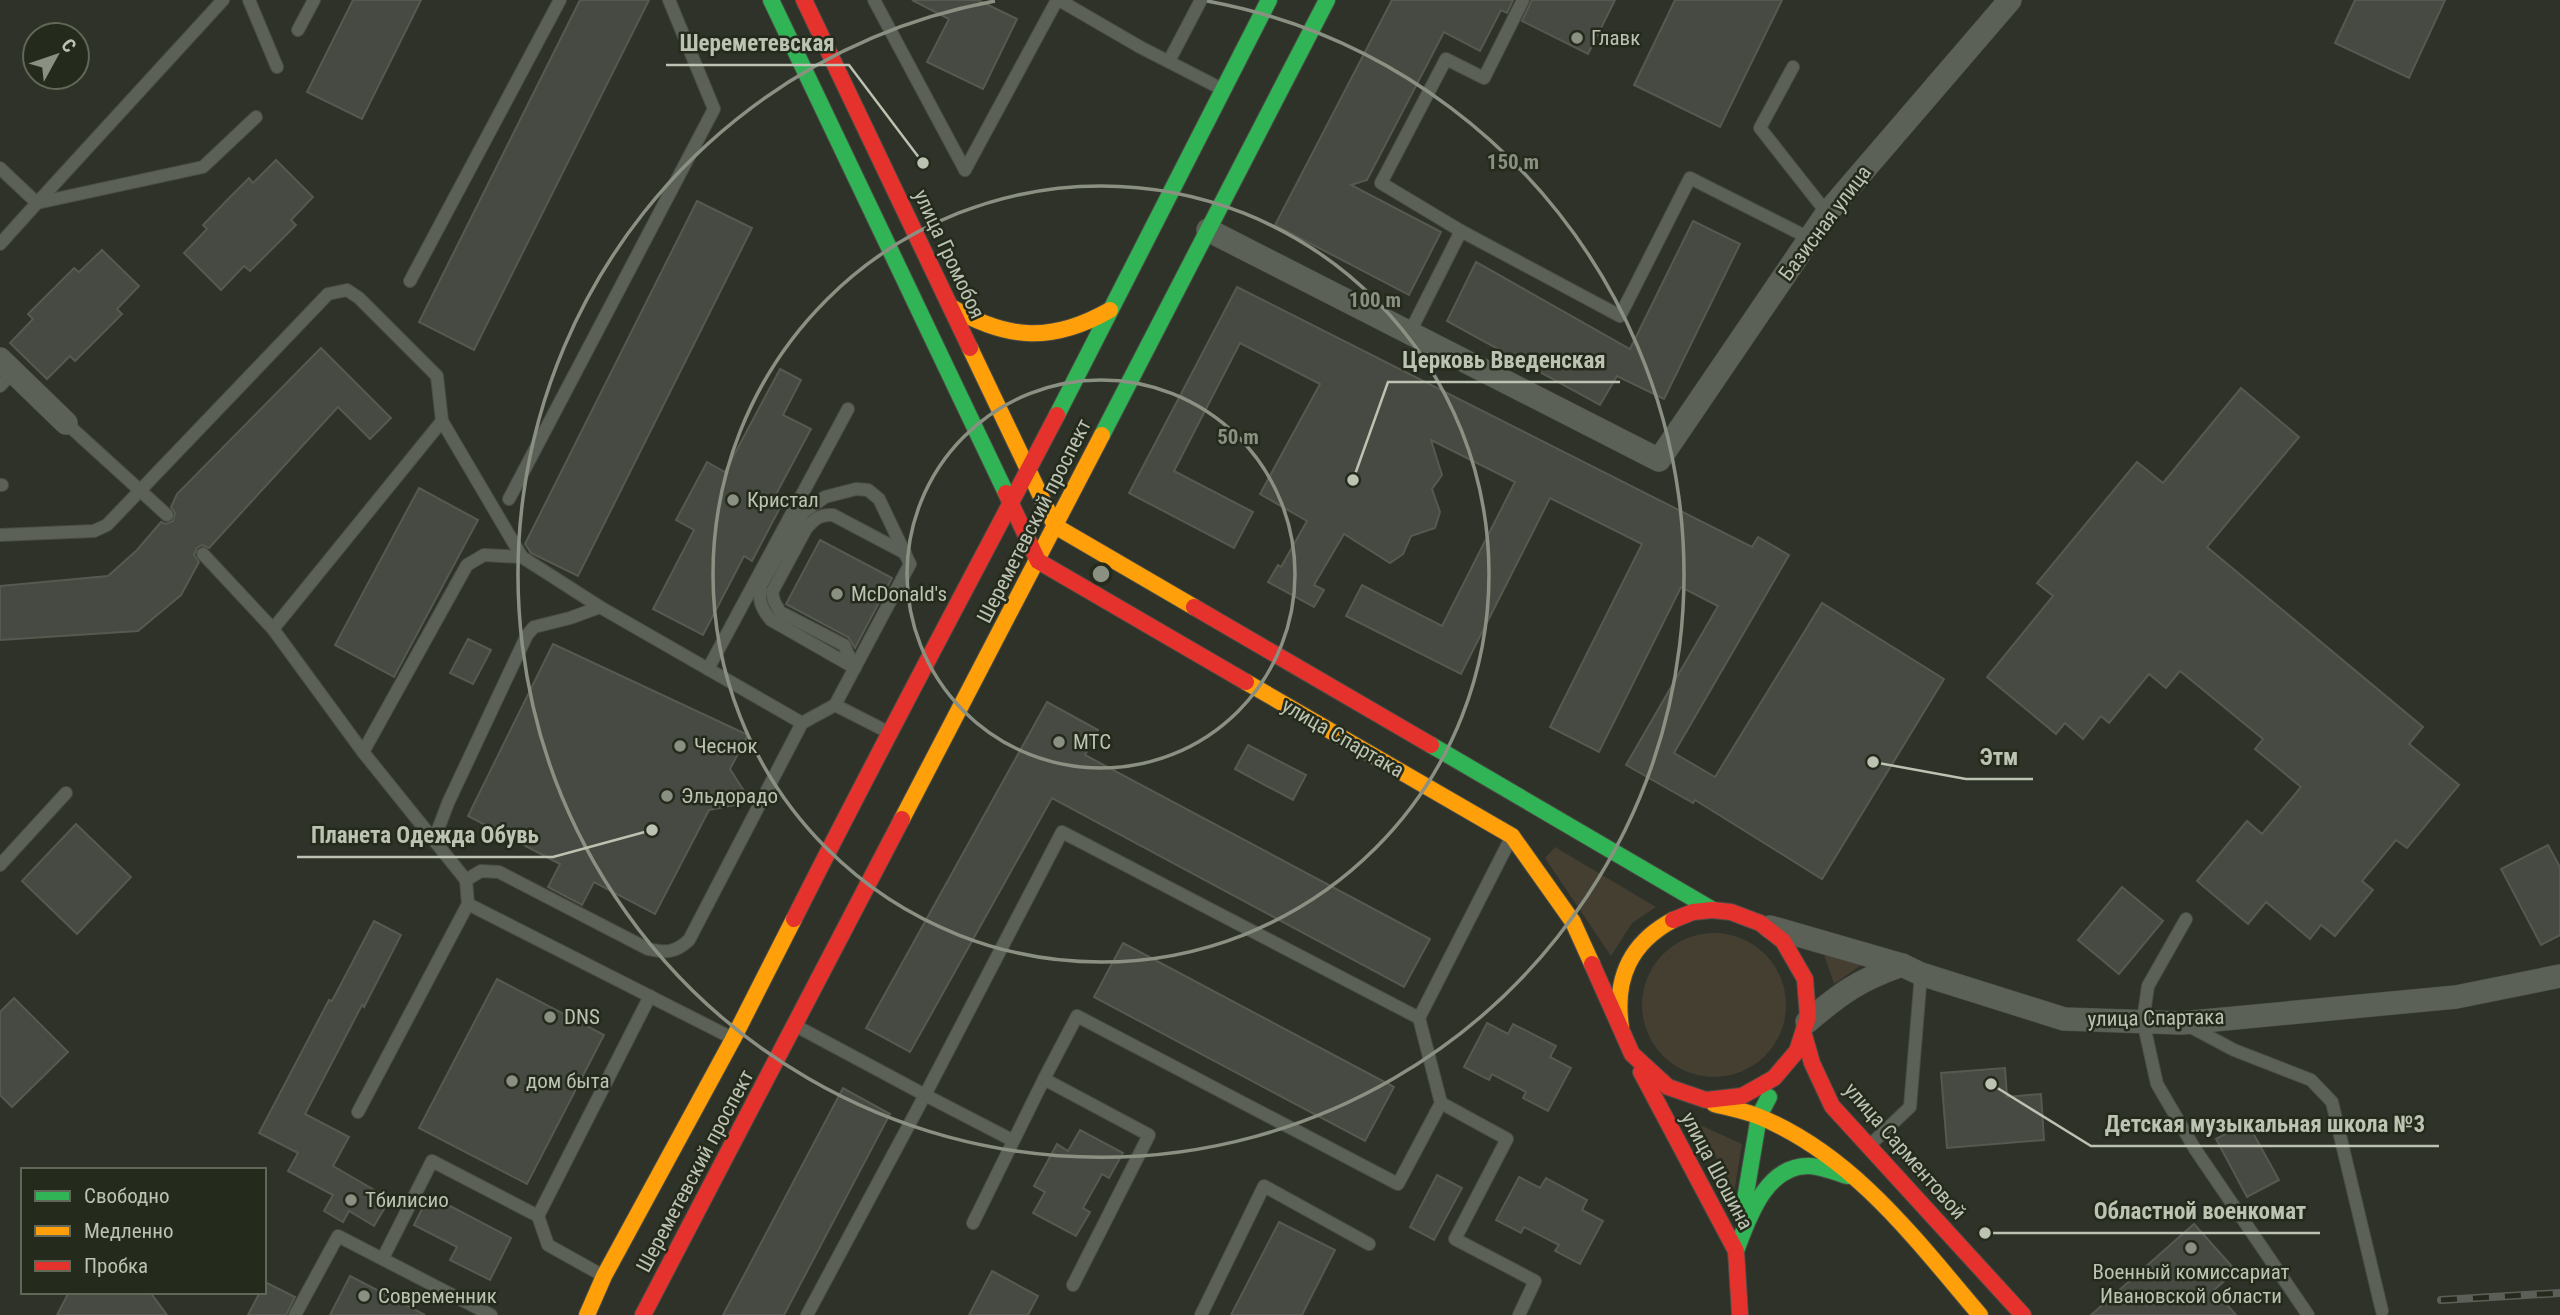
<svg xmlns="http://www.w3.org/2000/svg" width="2560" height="1315" font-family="'Roboto Condensed',sans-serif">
  <rect width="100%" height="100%" fill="#2e3228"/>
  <g fill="#453f32">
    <path d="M 1555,847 L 1656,907 L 1632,923 L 1611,956 L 1545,858 Z"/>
    <circle cx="1714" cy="1005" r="72"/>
    <path d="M 1823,951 L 1864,963 L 1834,984 Z"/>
    <path d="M 1700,1125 L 1742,1144 L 1734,1193 Z"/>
  </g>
  <g fill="#474a42" stroke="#56594f" stroke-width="2">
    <path d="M 353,0 L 421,0 L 362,119 L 307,92 Z"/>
    <path d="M 580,0 L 649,0 L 474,350 L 419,322 Z"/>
    <path d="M 912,0 L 978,0 L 1017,19 L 983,89 L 927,62 L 949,19 Z"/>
    <path d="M 1392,0 L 1513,0 L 1507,13 L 1501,10 L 1480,51 L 1444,32 L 1367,180 L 1351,185 L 1441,232 L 1409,295 L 1275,225 Z"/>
    <path d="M 1532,0 L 1615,0 L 1588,54 L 1522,21 Z"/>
    <path d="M 1675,0 L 1782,0 L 1720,127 L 1634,85 Z"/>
    <path d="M 2355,0 L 2445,0 L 2409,78 L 2335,43 Z"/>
    <path d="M 276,160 L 313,197 L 291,220 L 296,225 L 250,271 L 244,266 L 221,290 L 184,253 L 207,229 L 203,225 L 234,193 L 249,178 L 253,183 Z"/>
    <path d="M 697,201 L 752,228 L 578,576 L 531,553 L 525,544 Z"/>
    <path d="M 1693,221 L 1740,244 L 1664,399 L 1617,376 L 1600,405 L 1447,321 L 1476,262 L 1630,349 Z"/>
    <path d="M 102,250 L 139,286 L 117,309 L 122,314 L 75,361 L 70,356 L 47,379 L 10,343 L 33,319 L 28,314 L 74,268 L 79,272 Z"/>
    <path d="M 1237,287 L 1752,547 L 1758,537 L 1789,555 L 1674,753 L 1715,777 L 1822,603 L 1944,679 L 1822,879 L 1695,800 L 1693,803 L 1626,765 L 1718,606 L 1681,587 L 1599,752 L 1550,727 L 1642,544 L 1550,498 L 1461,674 L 1346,616 L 1362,585 L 1442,626 L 1515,482 L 1431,440 L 1442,475 L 1432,489 L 1440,512 L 1435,528 L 1411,536 L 1403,554 L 1390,563 L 1344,534 L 1314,585 L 1324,590 L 1314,607 L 1268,582 L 1278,565 L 1281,567 L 1307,521 L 1260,494 L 1320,384 L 1240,343 L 1174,471 L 1253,512 L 1234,548 L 1129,493 Z"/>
    <path d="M 321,348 L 391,418 L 370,439 L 338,407 L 209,548 L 202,545 L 197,548 L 194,555 L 199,562 L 181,595 L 138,631 L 0,640 L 0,586 L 108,576 L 137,550 L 161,522 L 166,524 L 173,521 L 175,513 L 171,507 L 177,494 Z"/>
    <path d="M 780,369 L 801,380 L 783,415 L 811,429 L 774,498 L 783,502 L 752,561 L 744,556 L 703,635 L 653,609 L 694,530 L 676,520 L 707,462 L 725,472 Z"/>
    <path d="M 2241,388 L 2299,437 L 2207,547 L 2423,727 L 2409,744 L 2459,785 L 2407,848 L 2396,840 L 2362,881 L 2373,890 L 2335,936 L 2321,925 L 2310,939 L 2266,902 L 2248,924 L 2197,881 L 2247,821 L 2262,834 L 2301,787 L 2255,749 L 2263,739 L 2180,671 L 2166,688 L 2149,674 L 2109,723 L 2101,716 L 2083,739 L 2065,723 L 2056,734 L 1987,677 L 2053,596 L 2037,583 L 2137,462 L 2163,483 Z"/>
    <path d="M 419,488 L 478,520 L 394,677 L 335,645 Z"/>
    <path d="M 820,540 L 892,578 L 855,648 L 848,637 L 786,604 Z"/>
    <path d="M 468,639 L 491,650 L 473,684 L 450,673 Z"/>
    <path d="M 553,644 L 748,735 L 730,769 L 751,802 L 709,810 L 655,914 L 594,882 L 582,905 L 548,887 L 560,864 L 468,816 Z"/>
    <path d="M 1047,702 L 1098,730 L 1085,755 L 1430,939 L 1404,987 L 1052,798 L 910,1052 L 866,1028 Z"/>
    <path d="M 1248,745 L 1306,775 L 1293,800 L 1235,769 Z"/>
    <path d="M 76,824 L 131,877 L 77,934 L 22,881 Z"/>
    <path d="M 2548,845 L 2560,867 L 2560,935 L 2541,945 L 2501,869 Z"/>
    <path d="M 2122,887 L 2163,921 L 2119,974 L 2078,940 Z"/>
    <path d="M 374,921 L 401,935 L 364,1007 L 362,1005 L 305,1114 L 349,1137 L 333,1166 L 390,1199 L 374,1226 L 349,1211 L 343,1222 L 324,1211 L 333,1195 L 288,1171 L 298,1153 L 259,1133 L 329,1000 L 332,1001 Z"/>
    <path d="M 1123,943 L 1394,1087 L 1365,1141 L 1094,997 Z"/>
    <path d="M 497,979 L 604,1035 L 527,1184 L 419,1128 Z"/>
    <path d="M 14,998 L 68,1052 L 12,1107 L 0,1095 L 0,1012 Z"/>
    <path d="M 1487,1023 L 1508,1034 L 1513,1024 L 1556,1046 L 1550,1057 L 1571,1068 L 1548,1111 L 1523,1098 L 1526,1092 L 1492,1074 L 1489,1080 L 1464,1067 Z"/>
    <path d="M 2005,1068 L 2007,1097 L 2041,1094 L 2044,1140 L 1947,1148 L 1941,1073 Z"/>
    <path d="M 843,1088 L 890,1114 L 784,1315 L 723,1315 Z"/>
    <path d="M 2247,1122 L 2279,1180 L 2247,1197 L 2216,1139 Z"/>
    <path d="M 1080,1130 L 1123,1153 L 1109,1178 L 1102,1174 L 1083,1208 L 1090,1212 L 1076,1236 L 1033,1213 L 1045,1192 L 1034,1186 L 1057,1144 L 1068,1151 Z"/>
    <path d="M 1437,1175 L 1462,1188 L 1434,1240 L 1410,1227 Z"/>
    <path d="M 1519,1177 L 1540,1188 L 1546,1178 L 1587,1200 L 1582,1210 L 1603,1221 L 1580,1264 L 1555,1251 L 1559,1245 L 1524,1227 L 1521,1233 L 1496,1220 Z"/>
    <path d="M 429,1195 L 511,1238 L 490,1280 L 450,1260 L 457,1247 L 414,1225 Z"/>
    <path d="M 1279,1222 L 1335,1250 L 1306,1307 L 1302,1315 L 1231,1315 Z"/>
    <path d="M 2194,1224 L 2236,1271 L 2214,1290 L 2236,1315 L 2091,1315 Z"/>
    <path d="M 992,1271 L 1038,1296 L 1028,1315 L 969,1315 Z"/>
    <path d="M 350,1276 L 425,1315 L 330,1315 Z"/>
    <path d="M 265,1282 L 295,1297 L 286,1315 L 248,1315 L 260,1292 L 264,1292 Z"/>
    <path d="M 69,1292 L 150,1292 L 167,1315 L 57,1315 Z"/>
  </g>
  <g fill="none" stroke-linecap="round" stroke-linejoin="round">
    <g stroke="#4a4d46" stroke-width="14">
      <g id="lane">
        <path d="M 249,0 L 277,67"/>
        <path d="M 874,0 L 965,170"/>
        <path d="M 1059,0 L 1140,47 L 1218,87"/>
        <path d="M 298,30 L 314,0"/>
        <path d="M 1169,61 L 1201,0"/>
        <path d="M 1793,67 L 1760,128 L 1827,213"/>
        <path d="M 0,168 L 37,203 L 223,0"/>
        <path d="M 965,170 L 1057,0"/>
        <path d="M 1461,231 L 1620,316 L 1690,178 L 1809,238"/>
        <path d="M 0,244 L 37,203 L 203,167 L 256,117"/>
        <path d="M 410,281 L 560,0"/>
        <path d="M 1410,332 L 1461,231 L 1381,183 L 1446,59 L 1484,78 L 1523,0"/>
        <path d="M 0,386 L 13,372"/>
        <path d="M 66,423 L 167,515"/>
        <path d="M 0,485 L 2,485"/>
        <path d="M 509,499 L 714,109 L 669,0"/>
        <path d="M 0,535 L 94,531 L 107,525 L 328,294 L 347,290 L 359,298 L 437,376 L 442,421 L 522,557 L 600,607 L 802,723"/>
        <path d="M 203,554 L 273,629 L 442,421"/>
        <path d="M 273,629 L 363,752 L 466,880"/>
        <path d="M 854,668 L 844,645 L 780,612 L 774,601 L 772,592 L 806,529 C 814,519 820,514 833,515 L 905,553"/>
        <path d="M 708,669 L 848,409"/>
        <path d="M 835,705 L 910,564 L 879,499 L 868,490 L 856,489 L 825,497 L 804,512 L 761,585 C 758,600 761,608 771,620 L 855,668"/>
        <path d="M 363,752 L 467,565 L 484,555 L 522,557"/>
        <path d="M 434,840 L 448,803 L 527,635 L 534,627 L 570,618 L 600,607"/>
        <path d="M 0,865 L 66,793"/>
        <path d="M 2186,919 L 2148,986 L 2143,1021 L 2157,1084 L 2195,1149 L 2308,1315"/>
        <path d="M 2189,1026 L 2234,1050 L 2311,1080 L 2332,1102 L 2382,1311"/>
        <path d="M 798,1027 L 925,1095 L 1062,832 L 1419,1018 L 1511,838"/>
        <path d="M 730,1037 L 468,904 L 466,880 L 481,871 L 499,872 L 648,949 C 666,953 675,953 689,940 L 802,723 L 835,705 L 886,731"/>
        <path d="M 1044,1079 L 1077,1016 L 1398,1184 L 1441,1103 L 1419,1018"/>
        <path d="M 1441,1103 L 1507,1139 L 1455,1239 L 1535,1281 L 1519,1315"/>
        <path d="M 358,1112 L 468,904"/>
        <path d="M 1870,1145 L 1910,1107 L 1921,974"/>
        <path d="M 538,1216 L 650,996"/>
        <path d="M 973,1223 L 1044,1079 L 1149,1135 L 1073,1285"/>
        <path d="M 383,1258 L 432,1161 L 538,1216 L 548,1245 L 600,1274"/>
        <path d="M 295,1315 L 338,1236 L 491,1315"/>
        <path d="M 807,1315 L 925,1095 L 1012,1140"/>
        <path d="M 1201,1315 L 1264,1186 L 1369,1244"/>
      </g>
    </g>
    <g stroke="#4a4d46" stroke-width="24">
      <g id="street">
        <path d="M 1208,230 L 1659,460 L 1827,213 L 2010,0"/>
        <path d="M 0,359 L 66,423"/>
        <path d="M 1770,927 L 1902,965 L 1921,974 L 2064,1019 L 2182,1023 L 2456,997 L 2560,976"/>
        <path d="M 1807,1022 C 1841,993 1859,980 1902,965"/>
      </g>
    </g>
    <g stroke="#4a4d46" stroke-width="18">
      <g id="fast">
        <path d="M 771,0 L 1006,493"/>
        <path d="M 1057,415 L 1269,0"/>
        <path d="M 1102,435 L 1327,0"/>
        <path d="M 1431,745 L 1713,910"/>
        <path d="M 1742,1217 L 1759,1116 L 1769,1097"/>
        <path d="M 1736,1251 C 1748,1219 1766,1164 1810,1166 C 1823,1167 1835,1172 1847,1176"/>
      </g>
    </g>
    <g stroke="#4a4d46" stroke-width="18">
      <g id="slow">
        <path d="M 951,307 C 1008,340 1052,343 1110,310"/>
        <path d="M 970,348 L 1055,526 L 1194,607"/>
        <path d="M 1246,682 L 1512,836 L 1573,922 L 1592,964"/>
        <path d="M 902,819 L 1102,435"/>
        <path d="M 1621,1027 C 1614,979 1630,943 1673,920"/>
        <path d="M 1714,1104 C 1729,1108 1746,1111 1760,1117 C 1854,1156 1916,1240 1980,1315"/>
        <path d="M 587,1315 L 604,1276 L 733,1039 L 794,919"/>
      </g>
    </g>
    <g stroke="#4a4d46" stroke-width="18">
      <g id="jam">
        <path d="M 804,0 L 970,348"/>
        <path d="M 1006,493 L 1038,561 L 1246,682"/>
        <path d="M 1194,607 L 1431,745"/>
        <path d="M 794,919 C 879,750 969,583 1057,415"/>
        <path d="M 1592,964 L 1632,1054 L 1668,1087 L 1706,1100 L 1742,1096 L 1774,1078 L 1797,1051 L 1808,1017 L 1805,979 L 1783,941 L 1760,923 L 1731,912 L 1712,910 L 1693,912 L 1673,920"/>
        <path d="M 1804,1035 L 1812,1063 L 1832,1106 L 2023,1315"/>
        <path d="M 1641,1072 L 1736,1251 L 1740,1315"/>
        <path d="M 643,1315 L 902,819"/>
      </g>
    </g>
    <use href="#lane" stroke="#5c6157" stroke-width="12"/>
    <use href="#street" stroke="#5c6157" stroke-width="23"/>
    <use href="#fast" stroke="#30b455" stroke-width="16"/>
    <use href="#slow" stroke="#ff9f0a" stroke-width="16"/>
    <use href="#jam" stroke="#e5322d" stroke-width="16"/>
    <g stroke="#5c5f57" stroke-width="8">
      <path id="rail" d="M 2441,1300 L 2560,1293"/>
    </g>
    <use href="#rail" stroke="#252b1c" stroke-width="5" stroke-dasharray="16" stroke-linecap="butt"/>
  </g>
  <g fill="none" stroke="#8a9082" stroke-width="3.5">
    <circle cx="1101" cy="574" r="194"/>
    <circle cx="1101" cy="574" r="388"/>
    <path d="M1207 1A583 583 0 1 1 995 1"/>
  </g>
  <g fill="#8a9082" stroke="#252b1c" stroke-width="2.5">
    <circle cx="1577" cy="38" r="7"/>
    <circle cx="733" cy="500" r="7"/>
    <circle cx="837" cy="594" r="7"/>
    <circle cx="1059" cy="742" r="7"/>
    <circle cx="680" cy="746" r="7"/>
    <circle cx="667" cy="796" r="7"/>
    <circle cx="550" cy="1017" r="7"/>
    <circle cx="512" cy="1081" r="7"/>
    <circle cx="351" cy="1200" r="7"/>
    <circle cx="2191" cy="1248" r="7"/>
    <circle cx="364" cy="1296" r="7"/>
  </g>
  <g text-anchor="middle" stroke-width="5" stroke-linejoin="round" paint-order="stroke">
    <g font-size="21" fill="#bcc3b2" stroke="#252b1c" text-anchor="start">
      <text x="1591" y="45">Главк</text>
      <text x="747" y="507">Кристал</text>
      <text x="851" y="601">McDonald's</text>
      <text x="1073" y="749">МТС</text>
      <text x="694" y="753">Чеснок</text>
      <text x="681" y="803">Эльдорадо</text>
      <text x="564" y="1024">DNS</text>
      <text x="526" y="1088">дом быта</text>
      <text x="365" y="1207">Тбилисио</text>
      <text x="2191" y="1279" text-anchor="middle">Военный комиссариат<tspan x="2191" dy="24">Ивановской области</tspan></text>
      <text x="378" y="1303">Современник</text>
    </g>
    <g font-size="21" fill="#bcc3b2" stroke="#252b1c">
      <text transform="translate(1825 223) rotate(-53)" y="7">Базисная улица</text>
      <text transform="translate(949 254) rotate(65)" y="7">улица Громобоя</text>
      <text transform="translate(1034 521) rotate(-63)" y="7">Шереметевский проспект</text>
      <text transform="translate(1343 738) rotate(30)" y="7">улица Спартака</text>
      <text transform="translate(2156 1018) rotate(-1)" y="7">улица Спартака</text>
      <text transform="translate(1905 1151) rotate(49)" y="7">улица Сарментовой</text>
      <text transform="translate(695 1171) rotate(-62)" y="7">Шереметевский проспект</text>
      <text transform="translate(1717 1171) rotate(62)" y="7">улица Шошина</text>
    </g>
  </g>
  <circle cx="1101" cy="574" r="10" fill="#8a9082" stroke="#252b1c" stroke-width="3.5"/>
  <g font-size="21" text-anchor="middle" font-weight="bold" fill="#8a9082" stroke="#252b1c" stroke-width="5" stroke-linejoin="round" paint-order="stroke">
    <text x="1513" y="169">150 m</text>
    <text x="1375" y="307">100 m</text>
    <text x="1238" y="444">50 m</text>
  </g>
  <path fill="none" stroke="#bcc3b2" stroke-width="2.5" d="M923 163L849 65H666M1353 480L1388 382H1620M1873 762L1966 779H2033M652 830L553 857H297M1991 1084L2091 1146H2439M1985 1233L2079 1233H2320"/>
  <g fill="#bcc3b2" stroke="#252b1c" stroke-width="2.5">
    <circle cx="923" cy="163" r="7"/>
    <circle cx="1353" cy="480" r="7"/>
    <circle cx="1873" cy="762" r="7"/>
    <circle cx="652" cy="830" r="7"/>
    <circle cx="1991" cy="1084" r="7"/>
    <circle cx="1985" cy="1233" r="7"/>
  </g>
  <g font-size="23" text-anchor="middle" font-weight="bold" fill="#bcc3b2" stroke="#252b1c" stroke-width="5" stroke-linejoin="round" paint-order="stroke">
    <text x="757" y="51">Шереметевская</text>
    <text x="1504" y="368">Церковь Введенская</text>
    <text x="1999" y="765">Этм</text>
    <text x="425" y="843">Планета Одежда Обувь</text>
    <text x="2265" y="1132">Детская музыкальная школа №3</text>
    <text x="2200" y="1219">Областной военкомат</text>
  </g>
  <rect x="21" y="1168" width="245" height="126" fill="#252b1c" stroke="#616858" stroke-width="2"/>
  <rect x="35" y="1191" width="35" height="10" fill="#30b455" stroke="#616858" stroke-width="2"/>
  <text x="84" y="1203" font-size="21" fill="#bcc3b2">Свободно</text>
  <rect x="35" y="1226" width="35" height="10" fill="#ff9f0a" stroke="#616858" stroke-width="2"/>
  <text x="84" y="1238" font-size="21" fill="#bcc3b2">Медленно</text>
  <rect x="35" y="1261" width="35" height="10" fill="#e5322d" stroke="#616858" stroke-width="2"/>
  <text x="84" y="1273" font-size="21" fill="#bcc3b2">Пробка</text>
  <g transform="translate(56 56) rotate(50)"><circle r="33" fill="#252b1c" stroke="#616858" stroke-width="2"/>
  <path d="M0-5L12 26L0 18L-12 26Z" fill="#8a9082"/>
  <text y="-10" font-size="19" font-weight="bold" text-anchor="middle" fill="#bcc3b2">С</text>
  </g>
</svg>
